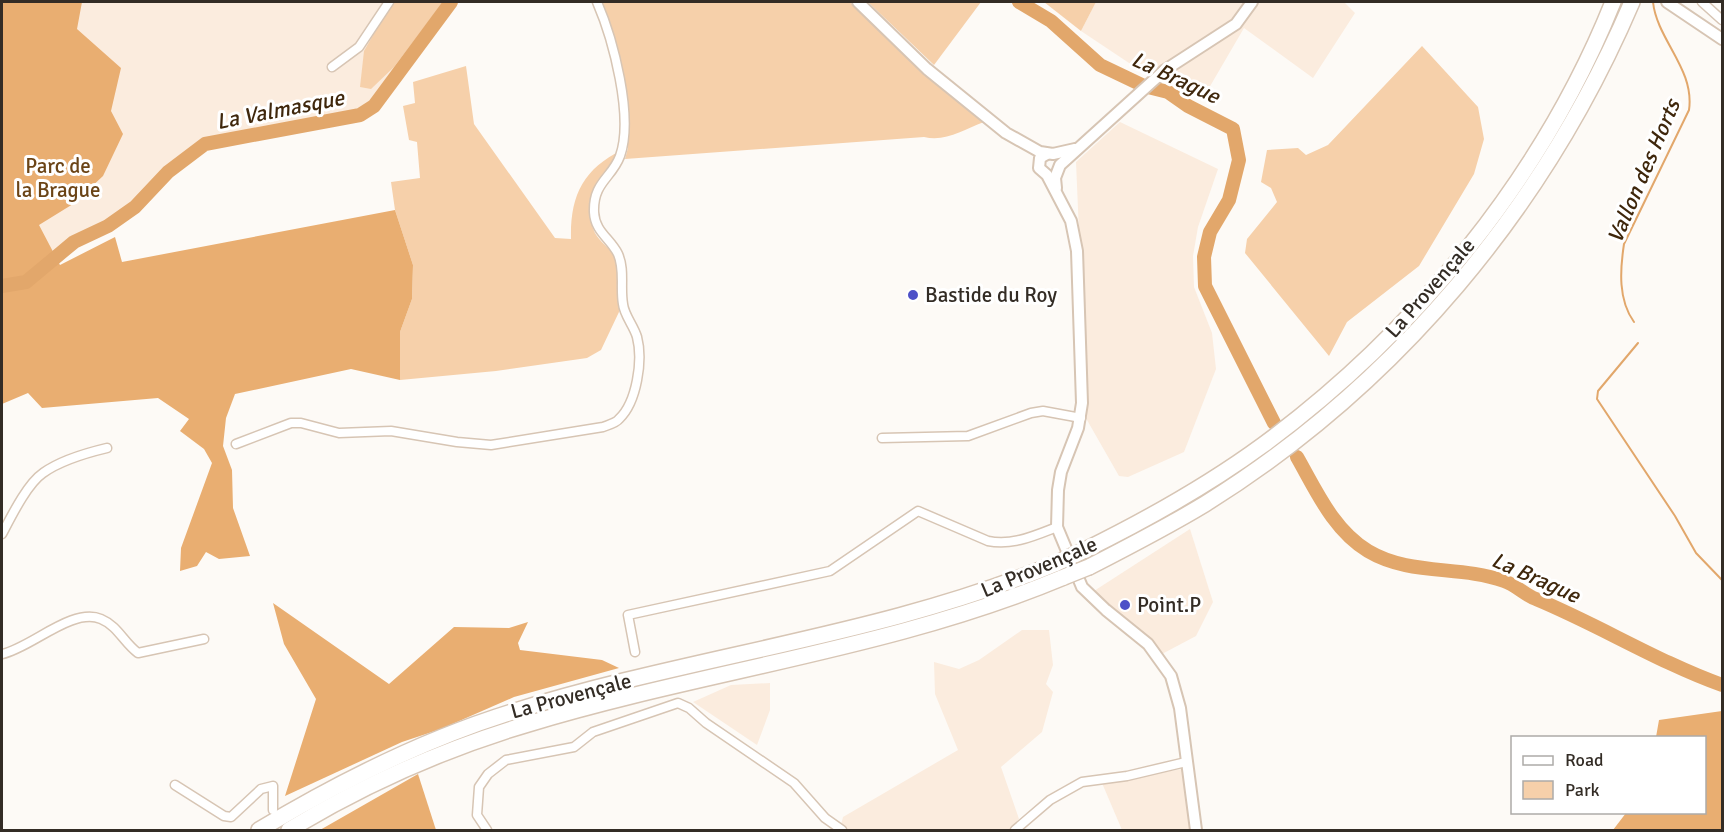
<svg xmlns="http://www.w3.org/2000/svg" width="1724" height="832" font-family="Signika,sans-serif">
  <rect width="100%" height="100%" fill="#fdfaf6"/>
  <g fill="#fbecde">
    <path d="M 2,2 L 451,2 L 374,106 L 360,115 L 205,144 L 168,172 L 135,207 L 108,226 L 74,242 L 26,282 Z"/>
    <path d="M 1096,2 L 1344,2 L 1355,13 L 1313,78 L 1244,28 L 1209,88 L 1129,63 L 1081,31 Z"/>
    <path d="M 1120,122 L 1218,169 L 1198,227 L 1193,256 L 1194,287 L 1212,333 L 1216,369 L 1184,452 L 1128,477 L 1119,476 L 1087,420 L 1076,162 Z"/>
    <path d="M 1190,529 L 1213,602 L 1196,636 L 1162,654 L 1094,591 Z"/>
    <path d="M 1022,630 L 1049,630 L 1053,665 L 1046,684 L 1053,692 L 1042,732 L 1001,767 L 1019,819 L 1009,830 L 849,830 L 841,825 L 843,817 L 958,750 L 935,694 L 934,662 L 959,669 L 979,660 Z"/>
    <path d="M 770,683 L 770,710 L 757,745 L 693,702 L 731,685 Z"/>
    <path d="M 1182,769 L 1191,830 L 1122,830 L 1102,783 Z"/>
  </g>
  <g fill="#f6d0aa">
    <path d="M 392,2 L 443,2 L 394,67 L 371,89 L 360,87 L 364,51 Z"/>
    <path d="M 601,2 L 850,2 L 932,80 L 984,122 C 963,130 946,142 924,137 L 625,159 L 628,148 L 623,72 Z"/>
    <path d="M 868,2 L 981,2 L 934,65 Z"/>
    <path d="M 1044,2 L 1096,2 L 1081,31 Z"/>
    <path d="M 1422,46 L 1478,107 L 1484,139 L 1474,174 L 1419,266 L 1347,322 L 1329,356 L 1245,253 L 1247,239 L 1277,202 L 1271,188 L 1261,182 L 1267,150 L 1298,148 L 1306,155 L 1328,145 Z"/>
    <path d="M 466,66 L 474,124 L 555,238 L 571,239 C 570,196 583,169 622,150 C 607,173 580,203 595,233 C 600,242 611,250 618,258 L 619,312 L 601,350 L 587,358 L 496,371 L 400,380 L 400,332 L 412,299 L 413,265 L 395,210 L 391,182 L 420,178 L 417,142 L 409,140 L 403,106 L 415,103 L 413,82 Z"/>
  </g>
  <g fill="#e9ae71">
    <path d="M 2,2 L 82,2 L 77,29 L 121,68 L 111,111 L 123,134 L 103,176 L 73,204 L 39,225 L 60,265 L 115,237 L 122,262 L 395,210 L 413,265 L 412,299 L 400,332 L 400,380 L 351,369 L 235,394 L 226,418 L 223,446 L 232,470 L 233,508 L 250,556 L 219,559 L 206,552 L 197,566 L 180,571 L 181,548 L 212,463 L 204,449 L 180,431 L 189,419 L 158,398 L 42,408 L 28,393 L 2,404 Z"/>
    <path d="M 273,603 L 389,684 L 454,627 L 509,628 L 528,622 L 518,643 L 520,650 L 602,660 L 619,668 L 514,697 L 441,729 L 402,742 L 285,796 L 316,699 L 284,644 Z"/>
    <path d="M 1722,711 L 1722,830 L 1613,830 L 1626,813 L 1704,812 L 1704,738 L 1656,737 L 1659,720 Z"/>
    <path d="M 418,774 L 436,830 L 320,830 Z"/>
  </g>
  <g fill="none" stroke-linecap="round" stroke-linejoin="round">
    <g stroke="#e2a76b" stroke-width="2">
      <path d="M 1634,322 C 1618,300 1620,270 1624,244 L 1689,110 C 1695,69 1657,40 1653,2"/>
      <path d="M 1638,343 L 1598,391 L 1597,399 L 1675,516 L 1696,553 L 1722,580"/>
    </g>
    <g stroke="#e2a76b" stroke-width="14">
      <path d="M 1019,2 L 1051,21 L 1100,65 L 1144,86 L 1168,92 L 1188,106 L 1233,129 L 1239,160 L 1229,200 L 1210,232 L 1204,257 L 1205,286 L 1274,423"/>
      <path d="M 2,286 L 26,282 L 74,242 L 108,226 L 135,207 L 168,172 L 205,144 L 360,115 L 374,106 L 451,2"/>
      <path d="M 1297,457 C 1316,490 1333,530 1368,551 C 1410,576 1459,565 1504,581 C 1516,585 1525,595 1536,599 C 1599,625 1658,662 1722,685"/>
    </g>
    <g stroke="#d7c5b4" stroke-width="11">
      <g id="minor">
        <path d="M 1702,2 L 1722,20"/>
        <path d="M 332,67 L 359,47 L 389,2"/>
        <path d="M 882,438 L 968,436 L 1031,413 L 1043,411 L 1081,418"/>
        <path d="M 236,444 L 291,423 L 301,423 L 339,433 L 391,431 L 457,442 L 491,445 L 603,427 C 608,425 616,423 619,419 C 637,402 643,360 637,337 C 634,326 624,315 623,304 C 620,287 625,270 618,254 C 610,238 595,232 594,212 C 593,182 612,178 620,156 C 634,117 613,39 597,2"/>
        <path d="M 2,534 C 11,517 27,484 43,473 C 61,460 86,453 107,448"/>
        <path d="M 635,652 L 628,615 L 830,571 L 918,511 L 988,541 C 1012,546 1034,536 1057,527"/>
        <path d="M 2,654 C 31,648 72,607 101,619 C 118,626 124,643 138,653 L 204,639"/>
        <path d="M 175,785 L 224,816 L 231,817 L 261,789 L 273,786 L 273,810"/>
        <path d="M 487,830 L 477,815 L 479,787 L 488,774 L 506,760 L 574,747 L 593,732 L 678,703 L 689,708 L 706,723 L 794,783 L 825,818 L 842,830"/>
        <path d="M 1015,830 L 1050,800 L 1082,782 L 1127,776 L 1186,762"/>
      </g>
    </g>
    <g stroke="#d7c5b4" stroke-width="14">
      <g id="tertiary">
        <path d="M 858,2 L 927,69 L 1006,133 L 1040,152 L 1053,154 L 1075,149"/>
        <path d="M 1047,154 L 1040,158 L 1039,168 L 1047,175 L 1071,221 L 1077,251 L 1082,403 L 1078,428 L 1061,472 L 1058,490 L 1057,527 L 1082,587 L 1106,610 L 1148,644 L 1171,676 L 1180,708 L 1196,830"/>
        <path d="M 1056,188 L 1055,178 L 1060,165 L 1165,70 L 1236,24 L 1252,2"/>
      </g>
    </g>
    <g stroke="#d7c5b4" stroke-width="14">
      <path id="secondary" d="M 1667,2 L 1722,39"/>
    </g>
    <g stroke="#d7c5b4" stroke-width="18">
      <g id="motorway">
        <path d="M 1083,551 C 1146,520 1207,486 1263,445 C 1415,333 1543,177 1613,2"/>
        <path d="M 1089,567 C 1128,547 1167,527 1205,504 C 1396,385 1544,208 1632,2"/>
        <path d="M 259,830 C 339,782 422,740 512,712 C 692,655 883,636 1057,563"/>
        <path d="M 289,830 C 363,785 444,749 528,724 C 706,670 892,649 1064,577"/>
      </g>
    </g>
    <use href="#minor" stroke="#fff" stroke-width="8"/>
    <use href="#tertiary" stroke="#fff" stroke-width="10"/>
    <use href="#secondary" stroke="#fff" stroke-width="10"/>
    <use href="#motorway" stroke="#fff" stroke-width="15"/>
    <g stroke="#d7c5b4" stroke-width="18" stroke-linecap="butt">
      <g id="motorway-bridge">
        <path d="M 1057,563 L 1083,551"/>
        <path d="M 1064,577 L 1089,567"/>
      </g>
    </g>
    <use href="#motorway-bridge" stroke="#fff" stroke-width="15"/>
  </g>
  <g fill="#4d50c7" stroke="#fff" stroke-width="2">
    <circle cx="913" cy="295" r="6"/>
    <circle cx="1125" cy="605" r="6"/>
  </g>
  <g text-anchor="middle" stroke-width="6" stroke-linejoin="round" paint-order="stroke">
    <g font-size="21" fill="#6b4416" stroke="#fff">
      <text x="58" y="173">Parc de<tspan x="58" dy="24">la Brague</tspan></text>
    </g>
    <g font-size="21" fill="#332c25" stroke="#fff">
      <text transform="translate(1430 288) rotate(-49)" y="7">La Provençale</text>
      <text transform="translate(1039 567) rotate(-23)" y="7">La Provençale</text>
      <text transform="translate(571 696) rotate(-15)" y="7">La Provençale</text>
    </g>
    <g font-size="21" fill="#332c25" stroke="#fff" text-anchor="start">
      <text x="925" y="302">Bastide du Roy</text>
      <text x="1137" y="612">Point.P</text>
    </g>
    <g font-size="22" font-style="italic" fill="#3f270c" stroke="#fff">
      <text transform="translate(1176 77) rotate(25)" y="8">La Brague</text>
      <text transform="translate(280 109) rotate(-11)" y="8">La Valmasque</text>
      <text transform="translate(1643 171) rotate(-67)" y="8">Vallon des Horts</text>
      <text transform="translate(1536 577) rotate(24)" y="8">La Brague</text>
    </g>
  </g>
  <rect width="1724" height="832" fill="none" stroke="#332c25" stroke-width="6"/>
  <rect x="1511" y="736" width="195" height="78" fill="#ffffff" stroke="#adaba8" stroke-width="1.5"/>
  <rect x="1523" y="756" width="30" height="9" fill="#ffffff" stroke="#adaba8" stroke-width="1.5"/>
  <text x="1565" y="766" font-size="18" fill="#332c25">Road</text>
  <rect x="1523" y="781" width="30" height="18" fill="#f6d0aa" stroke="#adaba8" stroke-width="1.5"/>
  <text x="1565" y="796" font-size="18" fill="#332c25">Park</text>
</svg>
